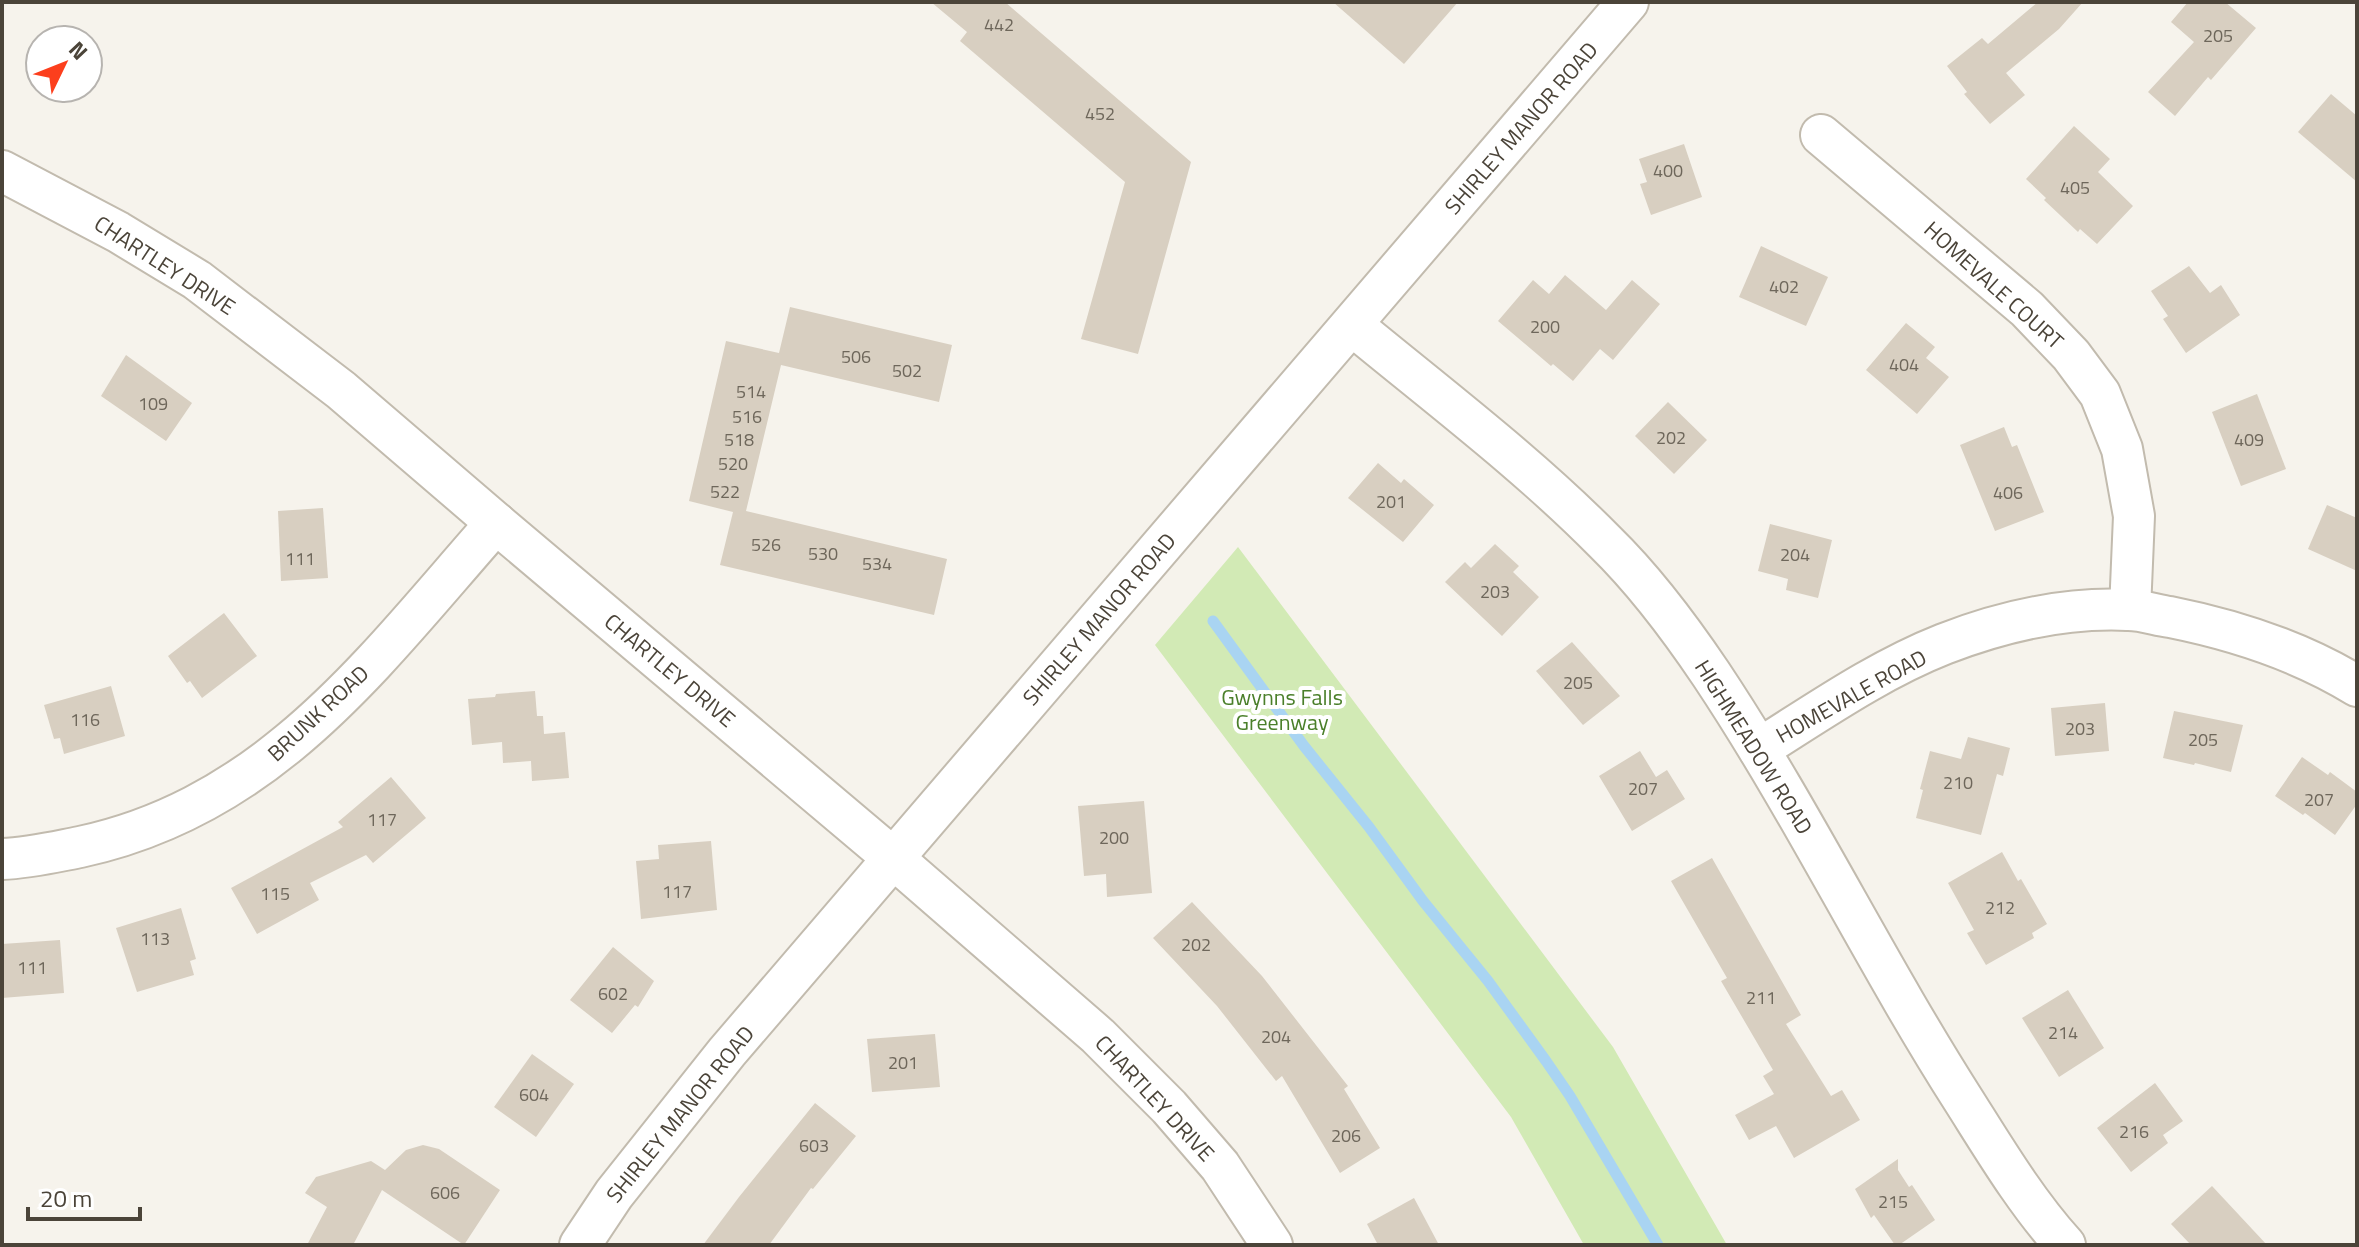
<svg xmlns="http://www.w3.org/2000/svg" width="2359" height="1247" font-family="'Titillium Web',sans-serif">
  <rect width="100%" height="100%" fill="#f6f3ec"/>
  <path fill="#d2eab5" d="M 1238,547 L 1613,1047 L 1727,1245 L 1584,1245 L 1511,1117 L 1155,645 Z"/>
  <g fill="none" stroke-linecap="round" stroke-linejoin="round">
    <path stroke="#a9d4f2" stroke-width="11" d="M 1213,621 L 1304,746 L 1369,827 L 1423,901 L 1488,981 L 1546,1061 L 1570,1096 L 1658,1245"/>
  </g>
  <g fill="#d8cfc1">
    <path d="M 931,2 L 1005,2 L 1191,162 L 1138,354 L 1081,339 L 1125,182 L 960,41 L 967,32 Z"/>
    <path d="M 1333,2 L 1458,2 L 1404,64 Z"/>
    <path d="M 2038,2 L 2083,2 L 2059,29 L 2006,73 L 2025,95 L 1990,124 L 1964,94 L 1967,92 L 1947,66 L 1982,38 L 1988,44 Z"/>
    <path d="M 2188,2 L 2225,2 L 2256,28 L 2211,80 L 2208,77 L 2175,116 L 2148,92 L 2194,42 L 2171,22 Z"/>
    <path d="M 2331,94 L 2357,116 L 2357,182 L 2298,132 Z"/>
    <path d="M 2074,126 L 2110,159 L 2098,172 L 2133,206 L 2097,244 L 2080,229 L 2078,232 L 2044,200 L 2046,198 L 2026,179 Z"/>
    <path d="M 1684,144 L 1702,197 L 1651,215 L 1640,184 L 1647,182 L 1639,159 Z"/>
    <path d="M 1761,246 L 1828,277 L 1806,326 L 1739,297 Z"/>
    <path d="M 2189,266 L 2210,293 L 2221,285 L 2240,315 L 2186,353 L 2163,319 L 2168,316 L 2151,291 Z"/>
    <path d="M 1565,275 L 1606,310 L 1632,280 L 1660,304 L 1613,360 L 1600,349 L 1573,381 L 1553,364 L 1551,366 L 1498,321 L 1533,280 L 1549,294 Z"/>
    <path d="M 790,307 L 952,345 L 939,402 L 781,365 L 746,511 L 947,559 L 934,615 L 720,565 L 733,512 L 689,501 L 726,341 L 779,353 Z"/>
    <path d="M 1906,323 L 1935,347 L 1926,358 L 1949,377 L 1917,414 L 1866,370 Z"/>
    <path d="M 126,355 L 192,403 L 166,441 L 101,396 Z"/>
    <path d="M 2257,394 L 2286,469 L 2241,486 L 2212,412 Z"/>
    <path d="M 1668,402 L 1707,440 L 1674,474 L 1635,436 Z"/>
    <path d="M 2004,427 L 2012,447 L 2017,445 L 2044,512 L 1995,531 L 1960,445 Z"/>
    <path d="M 1378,463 L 1401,483 L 1404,479 L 1434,505 L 1403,542 L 1348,498 Z"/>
    <path d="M 2327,505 L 2357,518 L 2357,571 L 2308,549 Z"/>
    <path d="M 323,508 L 328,578 L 281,581 L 278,511 Z"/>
    <path d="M 1770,524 L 1832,540 L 1818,598 L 1786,590 L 1788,579 L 1758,571 Z"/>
    <path d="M 1495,544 L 1519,566 L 1513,572 L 1539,597 L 1502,636 L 1445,582 L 1465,562 L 1471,568 Z"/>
    <path d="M 224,613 L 257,656 L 202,698 L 190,681 L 187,683 L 168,656 Z"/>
    <path d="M 1572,642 L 1620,696 L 1583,725 L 1536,671 Z"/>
    <path d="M 111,686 L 125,736 L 64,754 L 60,738 L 54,739 L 44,705 Z"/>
    <path d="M 535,691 L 537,716 L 543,716 L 544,734 L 565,732 L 569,778 L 532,781 L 531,761 L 503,763 L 502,742 L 472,745 L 468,699 L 495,697 L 496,694 Z"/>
    <path d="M 2105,703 L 2109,751 L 2055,756 L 2051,708 Z"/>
    <path d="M 2174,711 L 2243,725 L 2231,772 L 2195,763 L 2194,765 L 2163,758 Z"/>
    <path d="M 1968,737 L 2010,748 L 2003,776 L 1997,774 L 1981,835 L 1916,818 L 1923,790 L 1920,789 L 1930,751 L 1961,759 Z"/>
    <path d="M 1640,751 L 1656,777 L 1667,770 L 1685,799 L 1632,831 L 1599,776 Z"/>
    <path d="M 2302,757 L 2328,775 L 2330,772 L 2357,792 L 2357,804 L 2335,835 L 2305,813 L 2303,815 L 2275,796 Z"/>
    <path d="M 391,777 L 426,818 L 373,863 L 366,855 L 310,883 L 319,900 L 257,934 L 231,888 L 343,827 L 338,822 Z"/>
    <path d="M 1144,801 L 1152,893 L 1107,897 L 1106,874 L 1084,876 L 1078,806 Z"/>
    <path d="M 711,841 L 717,910 L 641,919 L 636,861 L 659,859 L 658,845 Z"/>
    <path d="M 2002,852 L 2018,881 L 2021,879 L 2047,924 L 2032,933 L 2034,938 L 1986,965 L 1967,933 L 1974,930 L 1948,883 Z"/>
    <path d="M 1712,858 L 1801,1015 L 1786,1024 L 1831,1096 L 1842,1090 L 1860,1120 L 1794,1158 L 1776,1126 L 1749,1140 L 1735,1115 L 1774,1094 L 1763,1076 L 1773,1070 L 1721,981 L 1727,978 L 1671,881 Z"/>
    <path d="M 1192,902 L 1262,976 L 1348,1086 L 1344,1089 L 1380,1148 L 1340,1173 L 1282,1076 L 1276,1081 L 1217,1006 L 1153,938 Z"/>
    <path d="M 181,908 L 196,959 L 190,961 L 194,975 L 137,992 L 116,928 Z"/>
    <path d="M 60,940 L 64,993 L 2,998 L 2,944 Z"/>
    <path d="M 613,947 L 654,981 L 638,1007 L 635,1005 L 612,1033 L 570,1000 Z"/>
    <path d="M 2068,990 L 2104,1048 L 2059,1077 L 2022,1018 Z"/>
    <path d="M 935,1034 L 940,1087 L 872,1092 L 867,1039 Z"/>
    <path d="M 532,1054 L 574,1084 L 536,1137 L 494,1107 Z"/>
    <path d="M 2155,1083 L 2183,1121 L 2163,1135 L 2168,1143 L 2131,1172 L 2097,1128 Z"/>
    <path d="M 815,1103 L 856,1136 L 813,1189 L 811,1188 L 769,1245 L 703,1245 L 739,1197 Z"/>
    <path d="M 423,1145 L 439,1149 L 500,1190 L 464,1245 L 382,1190 L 353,1245 L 307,1245 L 327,1207 L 305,1193 L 316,1177 L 371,1161 L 385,1170 L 406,1150 Z"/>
    <path d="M 1898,1159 L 1898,1170 L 1909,1187 L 1912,1185 L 1935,1220 L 1899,1245 L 1895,1245 L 1874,1215 L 1871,1218 L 1855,1189 Z"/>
    <path d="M 2212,1186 L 2267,1245 L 2191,1245 L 2171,1224 Z"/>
    <path d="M 1414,1198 L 1439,1245 L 1378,1245 L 1367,1224 Z"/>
  </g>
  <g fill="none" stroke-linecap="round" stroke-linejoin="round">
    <g stroke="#c2bbae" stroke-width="44">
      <g id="minor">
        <path d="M 1821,135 L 2027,309 L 2071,355 L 2100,394 L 2122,449 L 2134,516 L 2130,610"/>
        <path d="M 2,171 L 118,232 L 197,280 L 341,390 L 496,523 L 893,858 L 1098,1036 L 1169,1107 L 1220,1166 L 1272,1245"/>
        <path d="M 1352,325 C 1438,396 1527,463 1605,542 C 1645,581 1680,628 1711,674 C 1803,812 1875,962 1964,1101 C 1995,1150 2026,1202 2065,1245"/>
        <path d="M 1759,749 C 1818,712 1878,670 1944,644 C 2001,622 2066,607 2128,610 C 2142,610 2156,615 2170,617 C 2235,630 2300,651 2357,686"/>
        <path d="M 2,859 C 29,858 54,852 80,847 C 271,806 374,661 496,523"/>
        <path d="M 580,1245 L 614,1194 L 727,1052 L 1628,2"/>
      </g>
    </g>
    <use href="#minor" stroke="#fff" stroke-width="40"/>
  </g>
  <g text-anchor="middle" stroke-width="8" stroke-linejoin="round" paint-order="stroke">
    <g font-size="18" fill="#6e675b">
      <text x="999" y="31">442</text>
      <text x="2218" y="42">205</text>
      <text x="1100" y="120">452</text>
      <text x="1668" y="177">400</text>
      <text x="2075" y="194">405</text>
      <text x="1784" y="293">402</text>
      <text x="1545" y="333">200</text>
      <text x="856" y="363">506</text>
      <text x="1904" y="371">404</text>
      <text x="907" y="377">502</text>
      <text x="751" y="398">514</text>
      <text x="153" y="410">109</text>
      <text x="747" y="423">516</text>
      <text x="1671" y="444">202</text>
      <text x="739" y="446">518</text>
      <text x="2249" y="446">409</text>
      <text x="733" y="470">520</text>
      <text x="725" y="498">522</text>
      <text x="2008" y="499">406</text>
      <text x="1391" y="508">201</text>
      <text x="766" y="551">526</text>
      <text x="823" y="560">530</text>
      <text x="1795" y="561">204</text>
      <text x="300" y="565">111</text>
      <text x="877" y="570">534</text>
      <text x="1495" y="598">203</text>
      <text x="1578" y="689">205</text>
      <text x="85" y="726">116</text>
      <text x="2080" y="735">203</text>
      <text x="2203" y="746">205</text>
      <text x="1958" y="789">210</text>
      <text x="1643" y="795">207</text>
      <text x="2319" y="806">207</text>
      <text x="382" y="826">117</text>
      <text x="1114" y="844">200</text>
      <text x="677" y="898">117</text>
      <text x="275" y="900">115</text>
      <text x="2000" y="914">212</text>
      <text x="155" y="945">113</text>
      <text x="1196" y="951">202</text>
      <text x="32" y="974">111</text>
      <text x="613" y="1000">602</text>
      <text x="1761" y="1004">211</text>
      <text x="2063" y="1039">214</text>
      <text x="1276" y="1043">204</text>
      <text x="903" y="1069">201</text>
      <text x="534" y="1101">604</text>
      <text x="2134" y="1138">216</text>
      <text x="1346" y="1142">206</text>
      <text x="814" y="1152">603</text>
      <text x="445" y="1199">606</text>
      <text x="1893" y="1208">215</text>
    </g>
    <g font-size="22" fill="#4b4439" stroke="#fff">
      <text transform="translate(1521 128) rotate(-49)" y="8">SHIRLEY MANOR ROAD</text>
      <text transform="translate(165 265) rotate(33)" y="8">CHARTLEY DRIVE</text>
      <text transform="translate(1994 285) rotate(42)" y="8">HOMEVALE COURT</text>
      <text transform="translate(1099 619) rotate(-49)" y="8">SHIRLEY MANOR ROAD</text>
      <text transform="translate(670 670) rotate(40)" y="8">CHARTLEY DRIVE</text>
      <text transform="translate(1851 696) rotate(-29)" y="8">HOMEVALE ROAD</text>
      <text transform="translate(318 713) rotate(-43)" y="8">BRUNK ROAD</text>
      <text transform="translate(1754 747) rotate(58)" y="8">HIGHMEADOW ROAD</text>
      <text transform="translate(1155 1098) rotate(47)" y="8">CHARTLEY DRIVE</text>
      <text transform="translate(680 1114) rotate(-51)" y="8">SHIRLEY MANOR ROAD</text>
    </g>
    <g font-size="22" fill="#4a7f2a" stroke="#fff">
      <text x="1282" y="705">Gwynns Falls<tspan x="1282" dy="25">Greenway</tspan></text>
    </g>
  </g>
  <rect width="2359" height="1247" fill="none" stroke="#4b4439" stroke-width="8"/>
  <g transform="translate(64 64) rotate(47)"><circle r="38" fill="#ffffff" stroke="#b7b4b0" stroke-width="2"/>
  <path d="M0-6L14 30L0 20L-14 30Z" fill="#fc3f1d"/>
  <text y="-12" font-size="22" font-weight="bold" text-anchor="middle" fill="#4b4439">N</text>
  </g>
  <path d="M28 1207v12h112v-12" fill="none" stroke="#4b4439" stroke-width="4"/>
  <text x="40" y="1207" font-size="24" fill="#4b4439" stroke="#ffffff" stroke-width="6" paint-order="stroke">20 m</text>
</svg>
